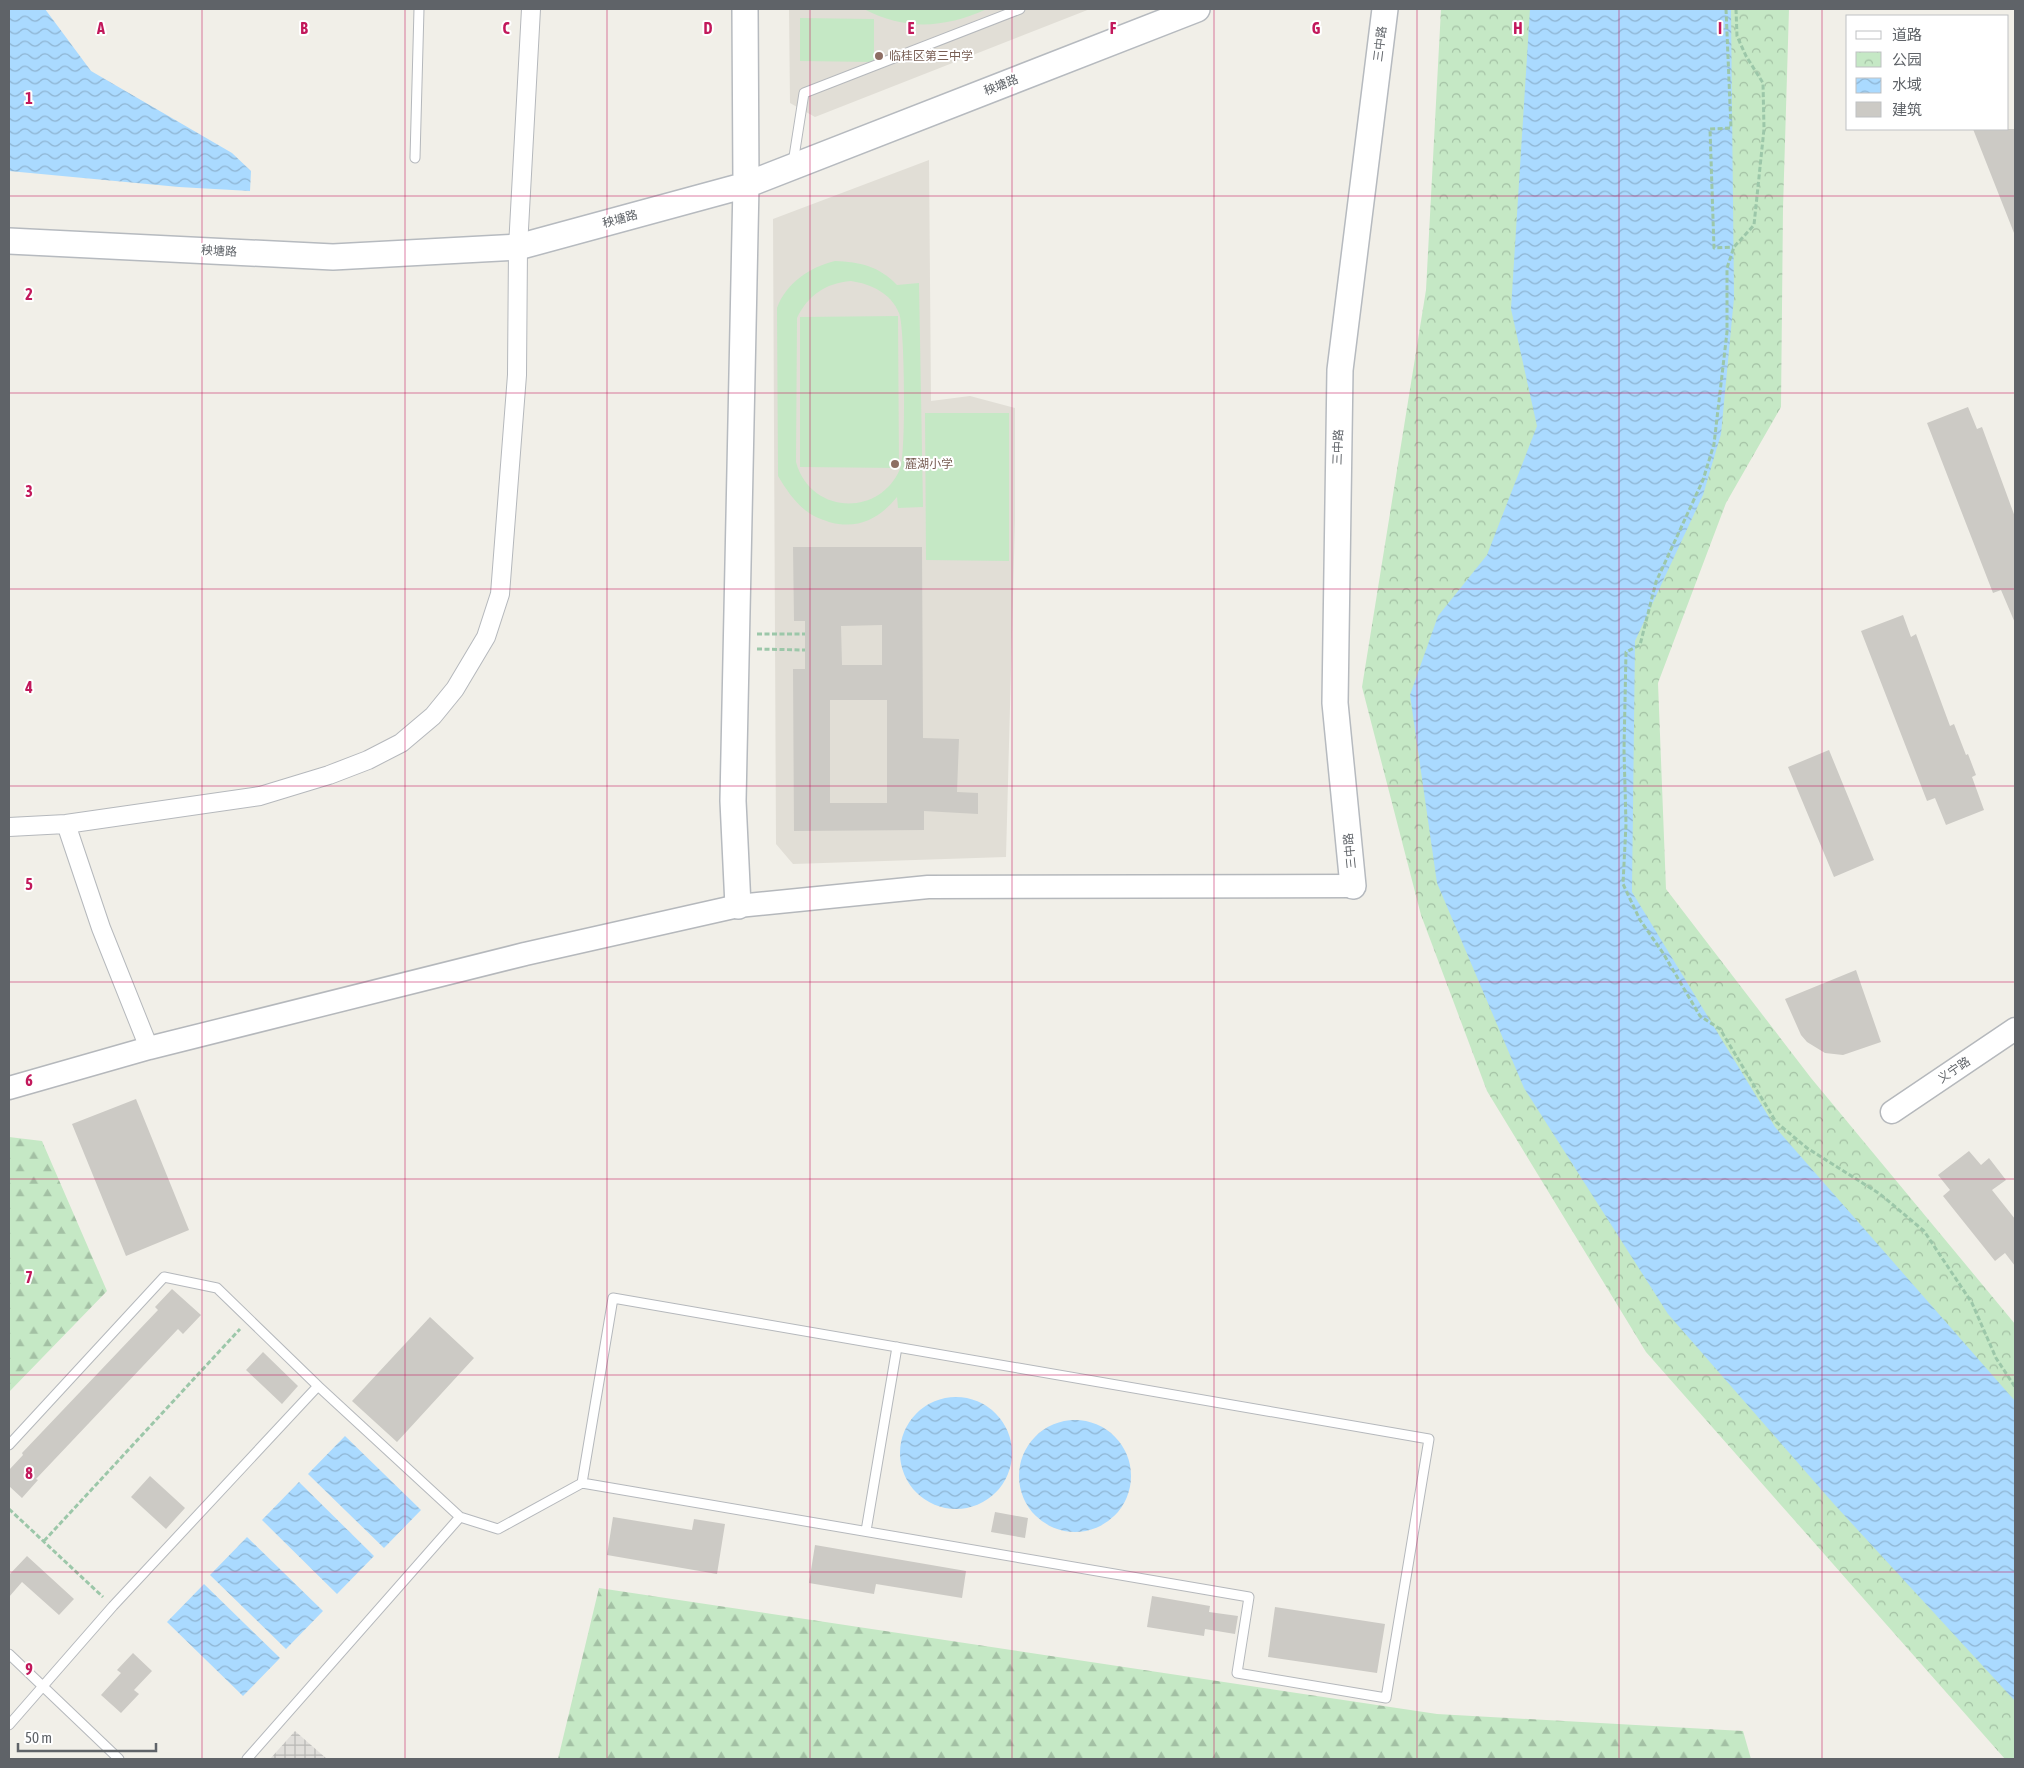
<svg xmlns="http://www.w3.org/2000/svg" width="2024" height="1768" font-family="'Asap Condensed','Noto Sans SC',sans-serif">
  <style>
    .industrial { fill: url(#industrial-grid) }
    .education { fill: #e1ded6 }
    .forest { fill: url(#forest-firs) }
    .park { fill: url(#park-crowns) }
    .pitch { fill: #c5e8c5; fill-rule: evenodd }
    .water { fill: url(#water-waves) }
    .building { fill: #cccac5; fill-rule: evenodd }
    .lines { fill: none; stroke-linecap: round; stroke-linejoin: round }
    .service-casing { stroke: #b5b8bc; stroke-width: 11 }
    .minor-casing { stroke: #b5b8bc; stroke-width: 20 }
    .tertiary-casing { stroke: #b5b8bc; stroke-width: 25 }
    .secondary-casing { stroke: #b6babf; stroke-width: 28 }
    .path { stroke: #9cc7a9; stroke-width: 3; stroke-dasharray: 5 2.5; stroke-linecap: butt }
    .service { stroke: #fff; stroke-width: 9 }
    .minor { stroke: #fff; stroke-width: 18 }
    .tertiary { stroke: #fff; stroke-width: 22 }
    .secondary { stroke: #fff; stroke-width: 25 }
    .grid { fill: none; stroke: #c2185b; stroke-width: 1; stroke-opacity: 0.55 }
    .education-dot { fill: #8d6e63; stroke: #fff; stroke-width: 2 }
    .labels { text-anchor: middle; stroke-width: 4; stroke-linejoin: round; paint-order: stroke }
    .street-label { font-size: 12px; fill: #5f6368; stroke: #fff }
    .education-label { font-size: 12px; fill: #785e54; stroke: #fff; text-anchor: start }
    .grid-label { font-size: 16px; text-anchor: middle; font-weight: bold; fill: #c2185b; stroke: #fff; stroke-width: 4; stroke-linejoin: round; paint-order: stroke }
  </style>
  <defs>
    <pattern id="industrial-grid" width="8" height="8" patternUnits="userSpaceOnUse" patternTransform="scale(1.25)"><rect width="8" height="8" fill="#e0deda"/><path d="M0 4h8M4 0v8" fill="none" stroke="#b9b8b5"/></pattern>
    <pattern id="forest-firs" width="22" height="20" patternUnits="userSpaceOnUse" patternTransform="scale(1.25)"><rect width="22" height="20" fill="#c5e8c5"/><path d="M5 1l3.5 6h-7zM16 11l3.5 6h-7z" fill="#a3c0a4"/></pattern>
    <pattern id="park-crowns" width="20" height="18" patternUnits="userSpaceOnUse" patternTransform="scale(1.25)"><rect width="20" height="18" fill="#c5e8c5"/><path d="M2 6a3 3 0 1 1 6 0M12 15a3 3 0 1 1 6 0" fill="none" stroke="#a3c0a4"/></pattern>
    <pattern id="water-waves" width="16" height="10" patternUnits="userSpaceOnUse" patternTransform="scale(1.25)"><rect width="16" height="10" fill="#aadaff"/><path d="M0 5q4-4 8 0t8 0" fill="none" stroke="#8eb4d2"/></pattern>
  </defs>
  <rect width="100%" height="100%" fill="#f1efe8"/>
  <path class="industrial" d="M295 1731 327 1759H270Z"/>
  <path class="education" d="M789 9H1090L815 117 790 103Z
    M929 160 931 401 970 396 1015 408V520L1006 857 793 864 776 844 773 219Z"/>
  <path class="forest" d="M9 1137 42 1141 107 1291 9 1392Z
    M599 1588 1437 1714 1743 1731 1751 1759H558Z"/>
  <path class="park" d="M1441 9H1789L1783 208 1781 407 1726 503 1658 683 1666 889 1811 1078 2015 1324V1759H2005L1646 1352 1487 1091 1421 915 1362 687 1426 290Z"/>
  <path class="pitch" d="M864 9H987C945 28 906 31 864 9Z
    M800 18 874 19V62L800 61Z
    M835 261C860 262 879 266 897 285L919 283 923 507 898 508 897 497C879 519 858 530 829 522 821 519 812 516 805 510 793 500 786 489 778 476L777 308C786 283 810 267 835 261ZM851 281C871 284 891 293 899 313 905 326 906 455 900 469 879 518 810 514 796 462L797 318C808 295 826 283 851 281Z
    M898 316 899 468 800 467V317Z
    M925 413H1009V561L926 560Z"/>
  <path class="water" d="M9 9H45L91 71 232 153 251 171 250 191 179 187 9 171Z
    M1530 9H1731L1734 298 1721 434 1703 495 1635 641 1632 892 1775 1127 2015 1401V1701L1833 1503 1668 1314 1524 1088 1437 883 1410 695 1438 616 1487 555 1537 426 1511 309Z
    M900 1453a56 56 0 1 1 112 0a56 56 0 1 1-112 0Z
    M1019 1476a56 56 0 1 1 112 0a56 56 0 1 1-112 0Z
    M345 1436 421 1510 384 1548 308 1474Z
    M299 1482 374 1556 337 1594 262 1520Z
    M247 1537 323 1611 286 1649 210 1575Z
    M204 1584 280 1658 243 1696 167 1622Z"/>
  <path class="building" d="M1973 129H2015V233H2014Z
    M1968 407 1977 429 1982 427 2015 517V623L2001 590 1993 593 1927 423Z
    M793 547H922L923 738 959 739 957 792 978 793V814L924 811V830L794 831 793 669H805V621H794ZM882 625V665H842L841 626ZM830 700H887V803H830Z
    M1903 615 1911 637 1916 634 1950 726 1954 724 1966 755 1968 754 1976 775 1972 777 1984 810 1946 825 1935 798 1927 801 1861 631Z
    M1829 750 1874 860 1834 877 1788 767Z
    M1856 970 1881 1042 1843 1055 1825 1053 1807 1042 1801 1035 1785 999Z
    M136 1099 189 1230 126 1256 72 1124Z
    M1969 1151 1981 1165 1989 1158 2006 1180 1992 1190 2015 1219V1266L2005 1253 1995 1261 1943 1196 1950 1190 1938 1175Z
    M172 1289 201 1315 183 1334 178 1329 36 1479 38 1480 22 1498 9 1486V1470L23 1455 22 1453 158 1310 155 1307Z
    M430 1317 474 1358 397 1442 352 1401Z
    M263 1352 298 1386 282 1404 246 1370Z
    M150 1476 185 1508 166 1529 131 1497Z
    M995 1512 1028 1518 1025 1538 991 1532Z
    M613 1517 692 1530 694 1519 725 1524 717 1574 607 1555Z
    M815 1545 966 1571 962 1598 876 1584 874 1594 809 1583Z
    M27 1556 74 1599 59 1615 22 1582 9 1597V1575Z
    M1152 1596 1210 1606 1209 1612 1238 1616 1235 1634 1205 1629 1204 1636 1147 1627Z
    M1275 1607 1385 1624 1377 1673 1268 1657Z
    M133 1653 152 1671 134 1690 139 1694 121 1713 101 1695 121 1673 117 1670Z"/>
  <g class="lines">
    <g class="service-casing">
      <path id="service" d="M415 158 419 9
        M793 163 804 93 1020 9
        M9 1445 164 1277 217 1288 318 1386 460 1517 247 1759
        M460 1517 498 1529 582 1483 1249 1597 1237 1673 1386 1698 1429 1439 613 1298 582 1483
        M866 1531 897 1347
        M9 1654 119 1759
        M9 1725 113 1606 318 1386"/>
    </g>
    <g class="minor-casing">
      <path id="minor" d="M66 824 101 928 149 1048
        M9 827 66 824 260 796 329 775 368 760 401 743 433 716 455 689 486 637 500 594 517 375 518 247 531 9"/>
    </g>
    <g class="tertiary-casing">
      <path id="tertiary" d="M9 1088 149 1048 525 954 738 906 928 887 1353 886
        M1892 1112 2015 1029"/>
    </g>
    <g class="secondary-casing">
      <path id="secondary" d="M9 241 333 257 518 247 746 185 1197 9
        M1353 886 1335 703 1340 370 1385 9
        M738 906 733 801 746 185 745 9"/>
    </g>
    <path class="path" d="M1726 9 1731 128 1710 129 1714 248 1733 247
      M1736 9 1737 36 1746 56 1763 83 1764 129 1754 225 1734 247 1727 268V332L1714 444 1703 480 1656 582 1640 645 1626 652 1624 750 1626 824 1623 884 1640 920 1663 953 1700 1016 1720 1029 1776 1122 1807 1148 1880 1194 1924 1231 1972 1303 1996 1358 2015 1387
      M757 634H805
      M757 649 805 650
      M9 1509 103 1597
      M44 1541 240 1329"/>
    <use href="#service" class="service"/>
    <use href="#minor" class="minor"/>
    <use href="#tertiary" class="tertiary"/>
    <use href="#secondary" class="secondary"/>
  </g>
  <path class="grid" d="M202 9V1759M405 9V1759M607 9V1759M810 9V1759M1012 9V1759M1214 9V1759M1417 9V1759M1619 9V1759M1822 9V1759M9 196H2015M9 393H2015M9 589H2015M9 786H2015M9 982H2015M9 1179H2015M9 1375H2015M9 1572H2015"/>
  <g class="education-dot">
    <circle cx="879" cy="56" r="5"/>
    <circle cx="895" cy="464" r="5"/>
  </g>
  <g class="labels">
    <g class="street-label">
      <text transform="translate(1380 44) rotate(-83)" y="4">三中路</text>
      <text transform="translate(1001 85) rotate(-21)" y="4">秧塘路</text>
      <text transform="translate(620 219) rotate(-15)" y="4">秧塘路</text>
      <text transform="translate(219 251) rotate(3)" y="4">秧塘路</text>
      <text transform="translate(1338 447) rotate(-88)" y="4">三中路</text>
      <text transform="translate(1350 851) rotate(-96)" y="4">三中路</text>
      <text transform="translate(1954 1070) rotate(-34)" y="4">义宁路</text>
    </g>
    <g class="education-label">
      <text x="889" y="60">临桂区第三中学</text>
      <text x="905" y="468">麓湖小学</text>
    </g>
  </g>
  <g class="grid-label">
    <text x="101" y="34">A</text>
    <text x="304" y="34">B</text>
    <text x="506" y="34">C</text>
    <text x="708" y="34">D</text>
    <text x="911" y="34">E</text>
    <text x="1113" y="34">F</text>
    <text x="1316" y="34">G</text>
    <text x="1518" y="34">H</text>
    <text x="1720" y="34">I</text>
    <text x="29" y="104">1</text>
    <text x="29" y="300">2</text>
    <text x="29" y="497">3</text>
    <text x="29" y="693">4</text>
    <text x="29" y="890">5</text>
    <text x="29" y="1086">6</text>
    <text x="29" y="1283">7</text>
    <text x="29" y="1479">8</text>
    <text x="29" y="1675">9</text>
  </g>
  <rect width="2024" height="1768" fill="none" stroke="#5f6368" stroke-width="20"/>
  <rect x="1846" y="15" width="162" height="115" fill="#ffffff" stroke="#bfc1c3"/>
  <rect x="1856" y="31" width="25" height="8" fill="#ffffff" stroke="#bfc1c3"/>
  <text x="1892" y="40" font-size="15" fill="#5f6368">道路</text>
  <rect x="1856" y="52" width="25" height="15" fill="url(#park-crowns)" stroke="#bfc1c3"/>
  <text x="1892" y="65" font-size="15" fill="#5f6368">公园</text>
  <rect x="1856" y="78" width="25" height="15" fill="url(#water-waves)" stroke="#bfc1c3"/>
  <text x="1892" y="90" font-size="15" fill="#5f6368">水域</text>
  <rect x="1856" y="102" width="25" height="15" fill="#cccac5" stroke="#bfc1c3"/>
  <text x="1892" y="115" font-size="15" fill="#5f6368">建筑</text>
  <path d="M18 1743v8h138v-8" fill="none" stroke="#5f6368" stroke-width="2.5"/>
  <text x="25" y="1743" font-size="15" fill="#5f6368" stroke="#ffffff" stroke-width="4" paint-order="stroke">50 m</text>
</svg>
